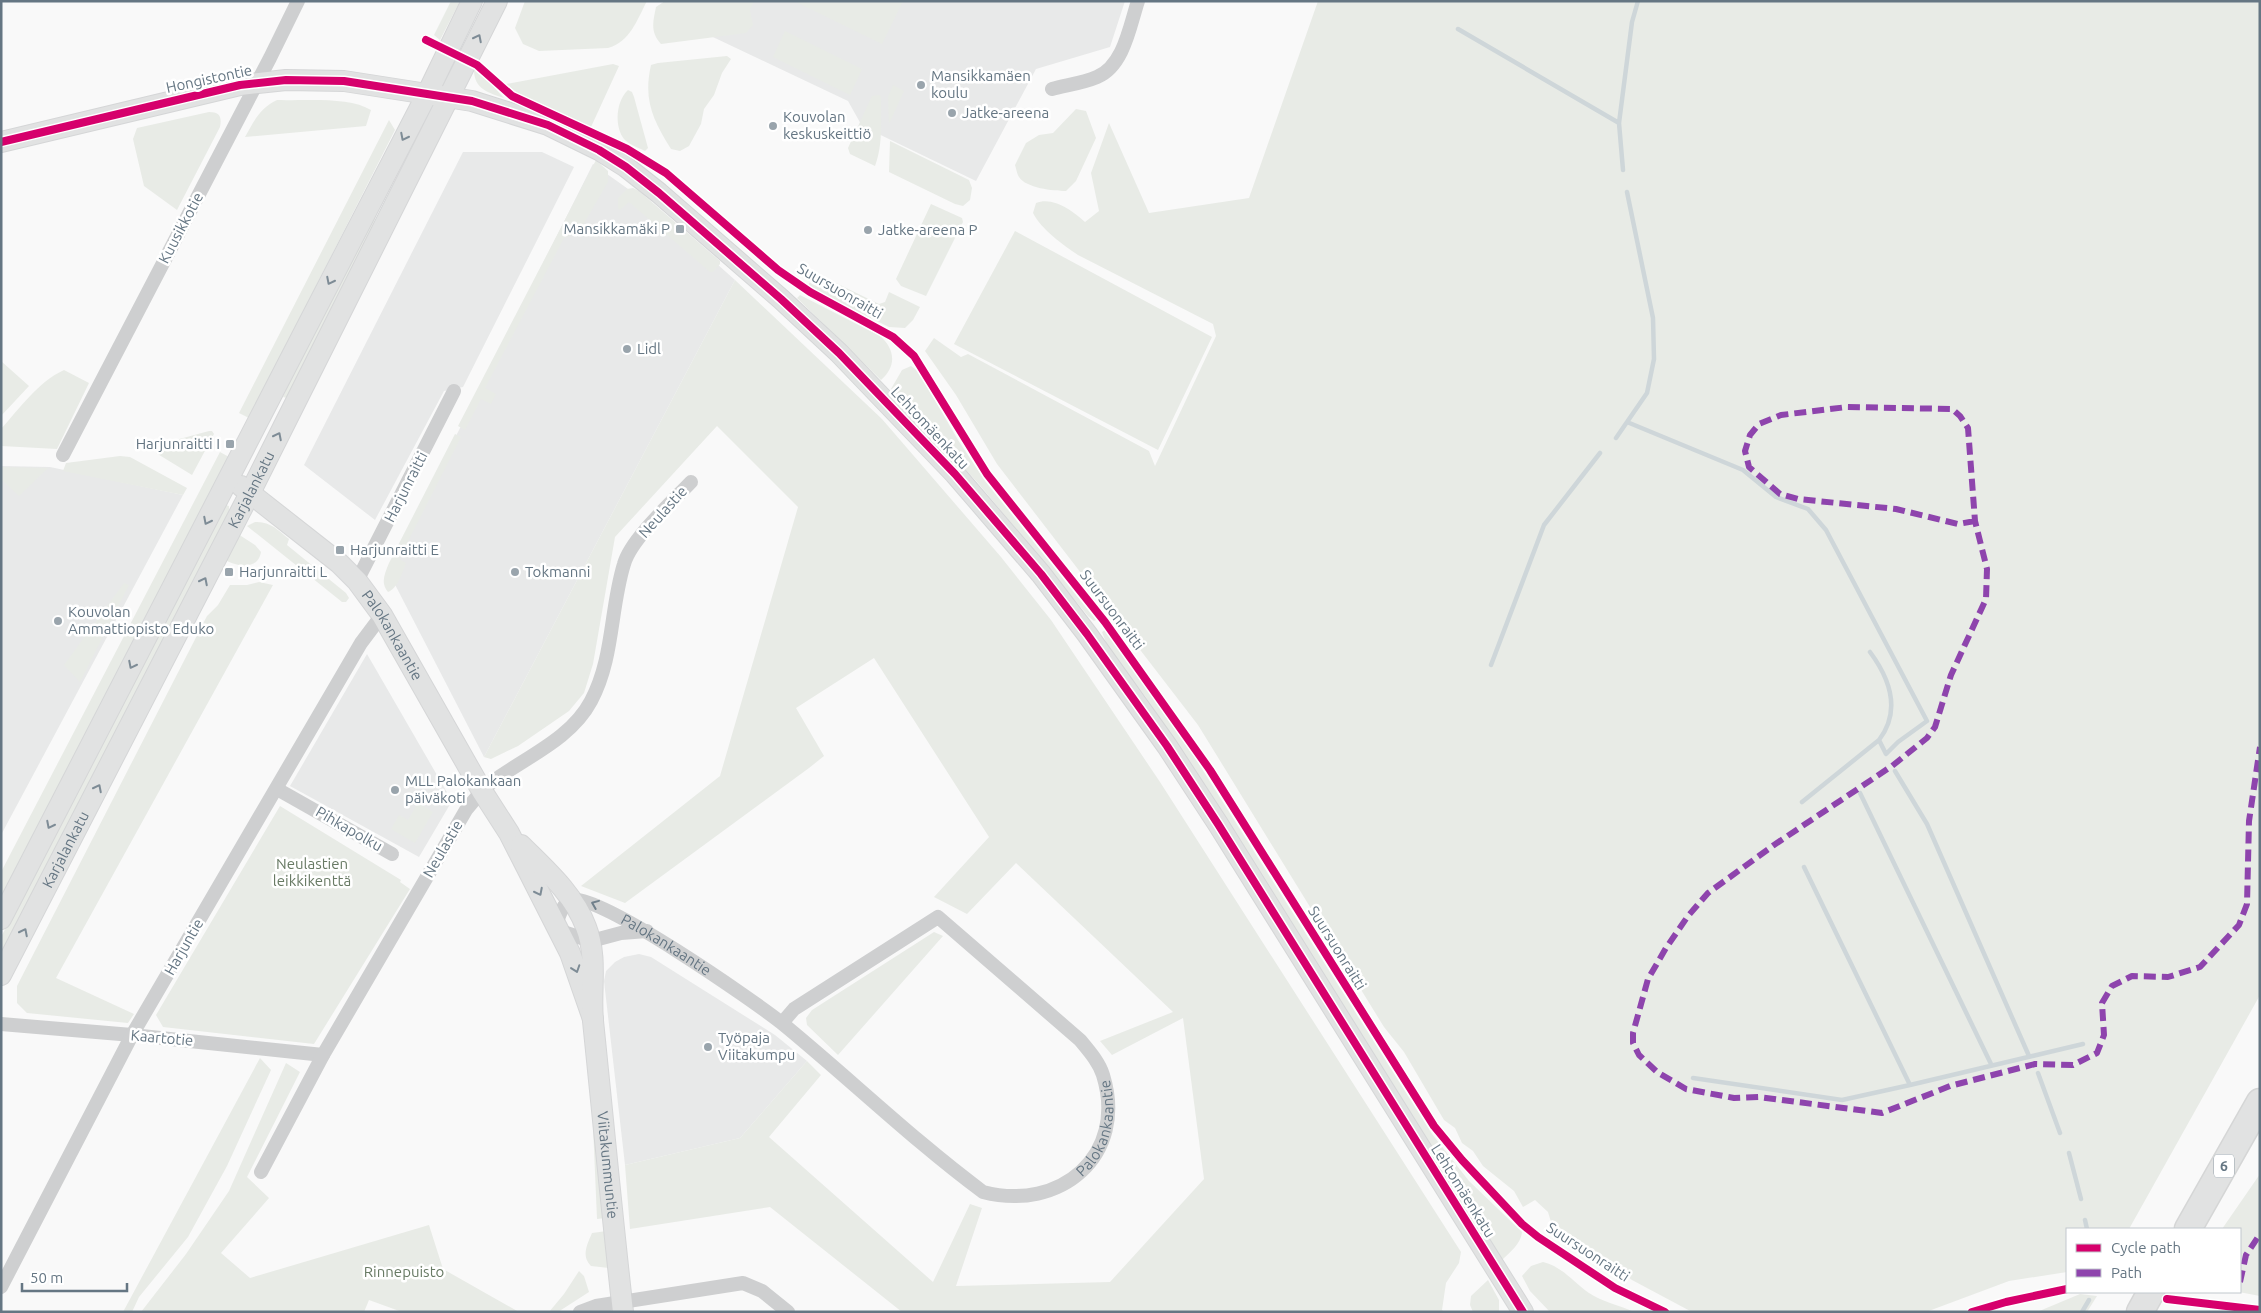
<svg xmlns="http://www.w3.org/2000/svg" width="2261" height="1313" font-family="Ubuntu,sans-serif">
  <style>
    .built { fill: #e8e9e9 }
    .green { fill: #e8ebe6 }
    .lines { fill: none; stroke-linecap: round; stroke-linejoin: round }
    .stream { stroke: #ced6d9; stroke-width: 4.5 }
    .secondary-casing { stroke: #d5d6d7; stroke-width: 22 }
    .highway-casing { stroke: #d5d6d6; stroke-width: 29 }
    .street { stroke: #cecfd0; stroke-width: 14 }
    .secondary { stroke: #e1e2e2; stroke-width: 20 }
    .highway { stroke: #e1e2e2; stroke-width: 26 }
    .quiet { stroke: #8e44ad; stroke-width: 6; stroke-dasharray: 12 6; stroke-linecap: butt }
    .cycleway-casing { stroke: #fff; stroke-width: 11 }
    .cycleway { stroke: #d6006c; stroke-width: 8 }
    .oneway { stroke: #7e8c96 }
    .oneway2 { stroke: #707f8b }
    .poi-dot { fill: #99a4ac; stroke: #fff; stroke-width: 2 }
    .labels { text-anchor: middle; stroke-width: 5; stroke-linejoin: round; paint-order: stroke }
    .shield { fill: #fff; stroke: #939fa8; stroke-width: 1 }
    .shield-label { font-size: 14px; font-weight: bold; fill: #657683 }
    .poi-label { font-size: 15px; fill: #657683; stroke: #fff; text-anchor: start }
    .street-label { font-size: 15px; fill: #657683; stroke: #fff }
    .park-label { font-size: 15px; fill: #687a64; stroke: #fff }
  </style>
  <rect width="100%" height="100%" fill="#f9f9f9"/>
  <path class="built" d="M664 1H1125L1110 47 1036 69 976 181 862 126 848 101 658 11Z
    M463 152H542L574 167 463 387 444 391 375 520 304 465Z
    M593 164 652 206 735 280 484 757 388 571Z
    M1 466 50 467 183 495 1 835Z
    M367 654 452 801 419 857 290 786Z
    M639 954 651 957 775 1035 807 1061 740 1138 625 1165 604 981 606 971 615 962 624 957Z"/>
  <path class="green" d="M451 1H460L440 40 434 35Z
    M525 1H647C637 20 630 42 608 48L539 51 523 44 515 28Z
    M665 1H754L750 10 753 25 746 33 661 44C650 32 653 22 656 7Z
    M794 1H903L882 44Z
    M1318 1H2260V995L2129 1229H2067V1272L2009 1281 1926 1312H1692L1632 1280 1584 1245 1568 1239 1551 1222 1548 1212 1535 1200 1523 1207 1514 1191 1483 1166 1473 1151 1462 1143 1455 1128 1444 1120 1404 1052 1384 1027 1198 725 997 464 956 395 925 351 934 338 961 357 968 354 1149 451 1155 466 1216 336 1213 324 1078 255C1063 245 1041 229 1033 213L1036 203C1053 196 1073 211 1085 222L1099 211 1091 173 1109 123 1149 213 1249 198Z
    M785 31 862 69 850 95 773 57Z
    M727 56 731 59 722 73 714 95 704 109 701 124 689 146 680 151 671 149C653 120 643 100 651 65L658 63Z
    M613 64 619 66 591 127 521 96 506 84Z
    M474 70 490 83 504 98C489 93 474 89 474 70Z
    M893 85 904 91 889 124 888 97Z
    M628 90 632 92 634 97 648 148 645 151C639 148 628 144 624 139 614 126 616 101 628 90Z
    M879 95 881 97C881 120 883 145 875 166L850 154 848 148 872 96Z
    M277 100C303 101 349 96 371 110L366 126 245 137C254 121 260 108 277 100Z
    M1076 109 1086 111 1096 138 1076 181 1066 191C1053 191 1026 188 1019 177 1017 174 1016 168 1015 165L1026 143 1039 135 1053 133Z
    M209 112C220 112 222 117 220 127L177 210 144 186 133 139 137 128Z
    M389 120 395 130 249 418 239 413Z
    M890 141 969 180 972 188 970 200 963 206 955 204 889 172Z
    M596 160 608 171V182L579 232 564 238 485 388 496 394 491 404 481 399 465 430 458 426Z
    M633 188 639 191 720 261V264L713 272H710L629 202 620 210 618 208V198L627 189Z
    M382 198 372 228 287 398 283 397 306 342Z
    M931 204 962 218 963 222 926 296 901 286 896 279Z
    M1015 231 1212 337 1158 450 954 344Z
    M735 280 882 419 1001 557 1051 620 1160 782 1461 1252 1459 1263 1446 1283 1442 1310 1444 1312H902L770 1207 630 1229 625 1165 740 1138 807 1061 821 1075 769 1137 933 1282 970 1204 982 1208 956 1286 1110 1282 1204 1179 1183 1018 1112 1055 1100 1041 1173 1012 1016 863 967 914 934 897 989 837 874 658 796 708 824 756 809 768 625 903 581 886 720 776 798 507 717 426 615 537 593 664 584 693 569 711 518 746 491 759 484 757Z
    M816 281 834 282 879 304 885 302 889 292 920 307 913 320 905 328 889 327 808 287 809 283Z
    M800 295 880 336C895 349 897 366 881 380L797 298Z
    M1 361 29 386 1 416Z
    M911 366 918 371 958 440 985 481 1096 620 1094 621 1088 616 978 483 891 389 902 370Z
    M64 370 89 383 57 449 1 446V429C20 408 38 382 64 370Z
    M209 431H212L214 434 192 475 156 453V447L161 444Z
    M455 434 461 437 399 559 406 563C402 573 398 588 388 592 380 583 385 573 389 563Z
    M220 452 229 457 1 898V872Z
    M120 456 130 457 187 488 183 495 63 471 66 463Z
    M1 467 48 468 19 496 1 479Z
    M226 505 229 506V511L1 957V937Z
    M255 522C270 521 278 530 289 539L287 545 346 593 349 598 346 602H342L247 526Z
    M238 534 255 545 261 552C258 571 236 566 225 560Z
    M259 582 273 585 56 978 134 1014 128 1023 27 1013 17 1003V986L207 616 218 605 230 585H247Z
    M124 583 129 585 80 682 64 665Z
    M1105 630 1197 761 1432 1134 1469 1181 1522 1232C1521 1244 1510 1252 1502 1260L1211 794 1145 696 1107 645 1102 632Z
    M418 803 433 812 415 843 391 829 399 815 408 820Z
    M280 806 401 880 400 882 410 889 314 1044 163 1027 156 1015Z
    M934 932 943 936 838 1055 807 1025 806 1018 812 1010Z
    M260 1058 271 1070 227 1166 188 1237 139 1297 132 1312H123Z
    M286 1063 300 1072 247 1177 269 1198 221 1253 250 1278 429 1225 443 1269 519 1312H402L369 1300 364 1312H141L186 1254 229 1191Z
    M593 1126H597L606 1218 597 1219Z
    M2260 1174V1296L2239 1292 2240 1229H2222Z
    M607 1231 609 1268 591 1266C581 1256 587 1245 592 1233Z
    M1543 1262C1563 1267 1573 1282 1589 1293 1602 1302 1619 1305 1634 1312H1550L1530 1291 1522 1276 1531 1266Z
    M579 1271 584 1276 589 1292 558 1312H549L564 1294Z
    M1488 1280 1499 1300V1312H1473L1470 1305 1471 1296Z
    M2080 1294 2097 1296 2087 1312H2037Z"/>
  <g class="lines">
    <path class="stream" d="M1458 29 1619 123
      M1623 170 1619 123 1632 22 1638 1
      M1627 422 1743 470 1776 497 1808 509 1826 530 1927 721 1898 742 1886 754 1879 740C1901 711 1890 679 1870 652
      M1616 438 1647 393 1654 359 1653 318 1627 192
      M1491 665 1544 525 1600 453
      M1895 771 1927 824 2029 1056
      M1860 793 1991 1064
      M1802 802 1879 740
      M1804 867 1910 1085 2083 1044
      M2038 1073 2060 1133
      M1693 1078 1842 1100 1910 1085
      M2069 1153 2081 1199
      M2085 1220 2087 1229
      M2082 1312 2089 1300"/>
    <g class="secondary-casing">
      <g id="secondary">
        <path d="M1 142 240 85 286 80 344 81 472 101 548 125 599 150 626 167 659 193 781 299 839 353 955 474 1041 574 1087 634 1167 746 1218 824 1523 1312"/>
        <path id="s2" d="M241 486 339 563 357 581 382 615 482 791 509 833 570 953 593 1019"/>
        <path id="s3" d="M521 845C545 869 574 894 586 927 598 958 590 990 593 1021 603 1118 612 1215 623 1312"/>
        <path d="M1 919 427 94 472 1"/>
        <path id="s4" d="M1 975 250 493 497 1"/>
      </g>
    </g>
    <g class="highway-casing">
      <path id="highway" d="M2188 1229 2260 1102
        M2140 1312 2151 1292"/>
    </g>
    <g class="street">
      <path d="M1052 89C1067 85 1083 83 1097 77 1124 66 1130 25 1138 1"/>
      <path d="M63 455 270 58 298 1"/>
      <path d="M357 581 454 391"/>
      <path d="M277 789 392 854"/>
      <path id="s1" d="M556 925C559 916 562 904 572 900 596 891 757 1003 783 1024 850 1079 913 1140 983 1192 1060 1212 1128 1156 1103 1075 1099 1062 1089 1051 1080 1040L938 917 794 1009 782 1023"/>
      <path d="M560 931 591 941 621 933 647 931"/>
      <path d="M1 1024 132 1035 323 1055"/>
      <path d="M261 1172 323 1055 466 810C474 800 482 790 492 782 526 757 571 739 591 701 614 658 610 609 624 564 631 539 672 502 691 482"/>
      <path d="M1 1287 132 1035 361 643 382 615"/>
      <path d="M580 1312 596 1306 743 1283 762 1291 788 1312"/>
    </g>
    <use href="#secondary" class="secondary"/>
    <use href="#highway" class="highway"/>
    <path class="quiet" d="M1975 521 1958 524 1896 509 1798 499 1780 494 1749 467 1745 451 1750 435 1759 424 1781 415 1847 407 1952 409 1960 416 1968 428 1975 521 1987 569 1986 599 1951 675 1935 727 1927 738 1892 766 1774 845 1708 893 1688 916 1666 948 1648 979 1633 1033V1043L1639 1055 1657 1072 1686 1089 1734 1098 1759 1097 1882 1113 1950 1086 2035 1064 2073 1065 2097 1053 2104 1035 2102 1003 2112 986 2132 976 2168 977 2200 967 2239 925 2247 904 2249 821 2260 747
      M2240 1282 2246 1255 2260 1234"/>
    <g class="cycleway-casing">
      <path id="cycleway" d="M426 40 477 65 512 96 627 149 666 173 778 270 810 292 893 337 914 356 987 474 1105 622 1210 770 1434 1126 1462 1160 1522 1224 1538 1237 1615 1288 1665 1312
        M1 142 240 85 286 80 344 81 472 101 548 125 599 150 626 167 659 193 781 299 839 353 955 474 1041 574 1087 634 1167 746 1218 824 1523 1312
        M2167 1299 2260 1310
        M1972 1312 2006 1302 2067 1289"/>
    </g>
    <use href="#cycleway" class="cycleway"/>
  </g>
  <defs><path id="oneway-chevron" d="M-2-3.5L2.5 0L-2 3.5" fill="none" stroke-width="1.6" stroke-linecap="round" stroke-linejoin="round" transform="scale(1.25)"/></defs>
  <g class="oneway">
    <use href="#oneway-chevron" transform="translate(478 38) rotate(-63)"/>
    <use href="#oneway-chevron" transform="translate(404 137) rotate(117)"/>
    <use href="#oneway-chevron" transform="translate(330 281) rotate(117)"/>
    <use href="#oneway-chevron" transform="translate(278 436) rotate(-63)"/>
    <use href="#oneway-chevron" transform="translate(207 521) rotate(117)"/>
    <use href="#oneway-chevron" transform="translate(204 581) rotate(-63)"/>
    <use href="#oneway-chevron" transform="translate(132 665) rotate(117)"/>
    <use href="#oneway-chevron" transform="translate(98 788) rotate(-63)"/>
    <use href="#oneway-chevron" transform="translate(50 825) rotate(117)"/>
    <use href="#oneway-chevron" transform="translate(539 892) rotate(63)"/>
    <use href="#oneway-chevron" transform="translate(24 932) rotate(-63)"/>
    <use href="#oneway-chevron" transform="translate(576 969) rotate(71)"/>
  </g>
  <use class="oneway2" href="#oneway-chevron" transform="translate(595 904) rotate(-158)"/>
  <g class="poi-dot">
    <circle cx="921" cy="85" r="5"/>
    <circle cx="952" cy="113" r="5"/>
    <circle cx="773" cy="126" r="5"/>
    <rect x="675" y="224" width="10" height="10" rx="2.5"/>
    <circle cx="868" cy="230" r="5"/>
    <circle cx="627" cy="349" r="5"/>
    <rect x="225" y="439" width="10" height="10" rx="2.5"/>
    <rect x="335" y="545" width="10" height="10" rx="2.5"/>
    <rect x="224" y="567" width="10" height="10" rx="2.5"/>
    <circle cx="515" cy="572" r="5"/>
    <circle cx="58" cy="621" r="5"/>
    <circle cx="395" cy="790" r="5"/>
    <circle cx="708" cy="1047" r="5"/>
  </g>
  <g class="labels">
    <rect class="shield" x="2214" y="1154.5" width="20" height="23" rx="4"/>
    <g class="shield-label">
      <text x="2224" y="1171">6</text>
    </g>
    <g class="poi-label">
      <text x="931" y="81">Mansikkamäen<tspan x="931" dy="17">koulu</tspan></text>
      <text x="962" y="118">Jatke-areena</text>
      <text x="783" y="122">Kouvolan<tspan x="783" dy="17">keskuskeittiö</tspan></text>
      <text x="670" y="234" text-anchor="end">Mansikkamäki P</text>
      <text x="878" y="235">Jatke-areena P</text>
      <text x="637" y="354">Lidl</text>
      <text x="220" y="449" text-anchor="end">Harjunraitti I</text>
      <text x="350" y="555">Harjunraitti E</text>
      <text x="239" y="577">Harjunraitti L</text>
      <text x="525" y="577">Tokmanni</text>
      <text x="68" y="617">Kouvolan<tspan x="68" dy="17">Ammattiopisto Eduko</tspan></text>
      <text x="405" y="786">MLL Palokankaan<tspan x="405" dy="17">päiväkoti</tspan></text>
      <text x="718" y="1043">Työpaja<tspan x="718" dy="17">Viitakumpu</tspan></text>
    </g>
    <g class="street-label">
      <text transform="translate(209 79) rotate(-12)" y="5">Hongistontie</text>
      <text transform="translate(181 228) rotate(-62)" y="5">Kuusikkotie</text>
      <text transform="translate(840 291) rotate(30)" y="5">Suursuonraitti</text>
      <text transform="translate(930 428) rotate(47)" y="5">Lehtomäenkatu</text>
      <text transform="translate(406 487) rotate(-63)" y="5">Harjunraitti</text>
      <text dy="5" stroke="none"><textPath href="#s4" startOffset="546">Karjalankatu</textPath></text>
      <text transform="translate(663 512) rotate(-48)" y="5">Neulastie</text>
      <text transform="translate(1112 610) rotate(53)" y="5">Suursuonraitti</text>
      <text dy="5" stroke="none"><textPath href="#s2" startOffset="215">Palokankaantie</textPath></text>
      <text transform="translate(349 829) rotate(30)" y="5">Pihkapolku</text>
      <text dy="5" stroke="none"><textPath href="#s4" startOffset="141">Karjalankatu</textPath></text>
      <text transform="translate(443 849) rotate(-60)" y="5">Neulastie</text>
      <text dy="5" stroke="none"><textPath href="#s1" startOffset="136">Palokankaantie</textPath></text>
      <text transform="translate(184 947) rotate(-60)" y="5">Harjuntie</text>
      <text transform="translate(1337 948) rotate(58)" y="5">Suursuonraitti</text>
      <text transform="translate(162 1038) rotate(5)" y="5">Kaartotie</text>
      <text dy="5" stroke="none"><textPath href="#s1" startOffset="691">Palokankaantie</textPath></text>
      <text dy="5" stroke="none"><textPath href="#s3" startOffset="345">Viitakummuntie</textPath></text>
      <text transform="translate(1463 1191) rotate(58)" y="5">Lehtomäenkatu</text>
      <text transform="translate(1588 1252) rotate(33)" y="5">Suursuonraitti</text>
    </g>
    <g class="park-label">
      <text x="312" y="869">Neulastien<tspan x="312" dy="17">leikkikenttä</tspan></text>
      <text x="404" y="1277">Rinnepuisto</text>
    </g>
  </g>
  <rect width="2261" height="1313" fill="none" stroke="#657683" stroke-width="5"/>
  <rect x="2066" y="1228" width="175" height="65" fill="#ffffff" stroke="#c1c8cd"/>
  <rect x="2076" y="1244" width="25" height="8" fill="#d6006c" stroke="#c1c8cd"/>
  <text x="2111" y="1253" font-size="15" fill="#657683">Cycle path</text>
  <rect x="2076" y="1269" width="25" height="8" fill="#8e44ad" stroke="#c1c8cd"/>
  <text x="2111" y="1278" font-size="15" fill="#657683">Path</text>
  <path d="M22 1283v8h105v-8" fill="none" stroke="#657683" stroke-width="2.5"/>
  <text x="30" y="1283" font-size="15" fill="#657683" stroke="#ffffff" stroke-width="4" paint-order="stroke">50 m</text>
</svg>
